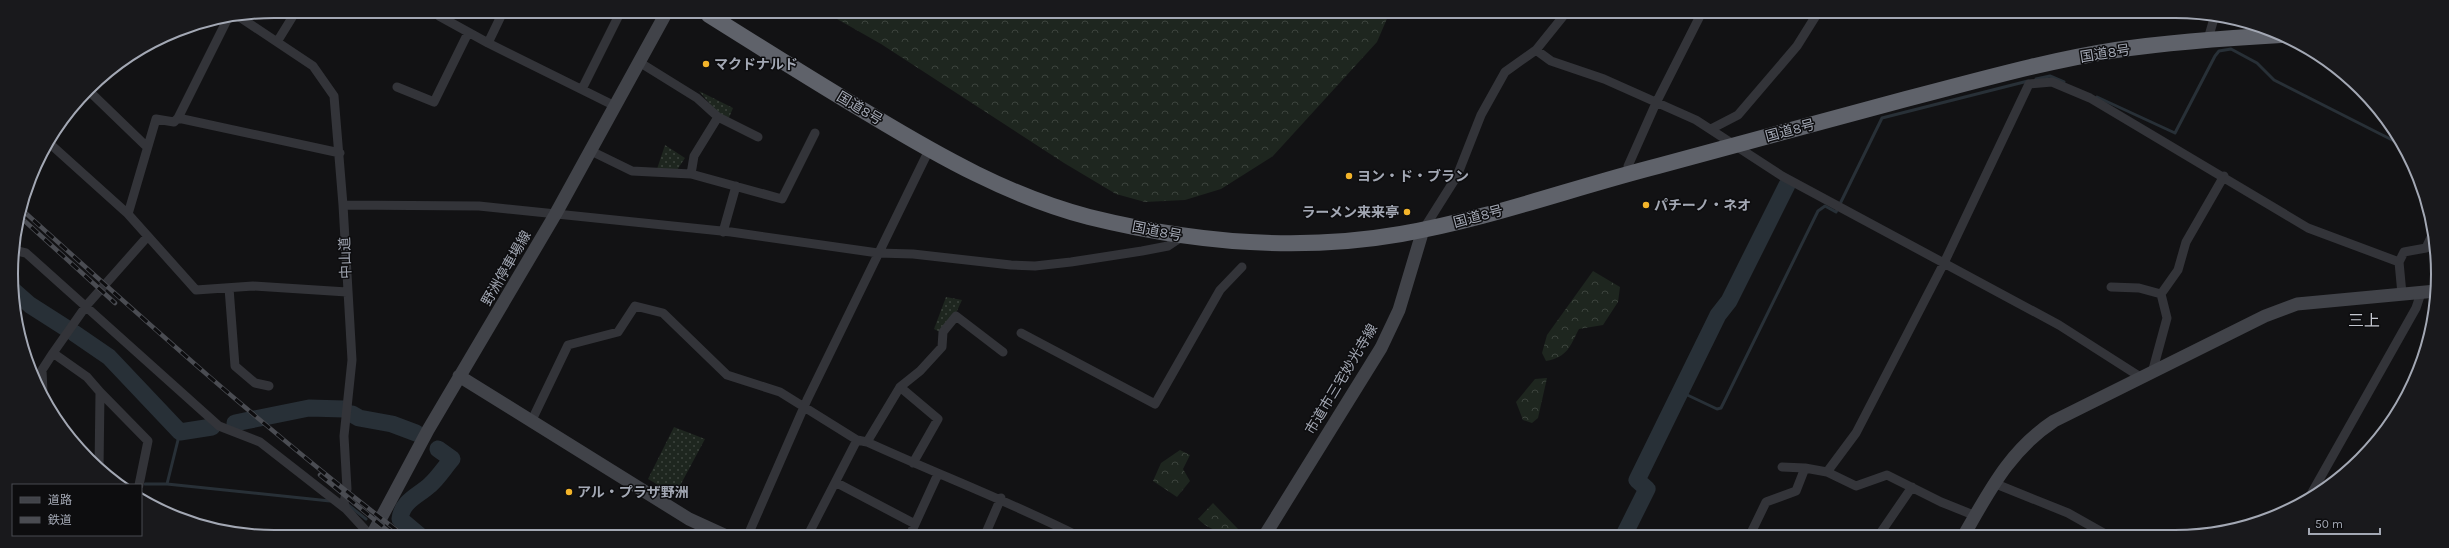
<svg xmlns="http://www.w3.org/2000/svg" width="2449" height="548" font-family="Karla,'Noto Sans JP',sans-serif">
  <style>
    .grass { fill: url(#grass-dots) }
    .forest { fill: url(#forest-crowns) }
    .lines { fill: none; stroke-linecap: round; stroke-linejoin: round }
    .stream { stroke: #283037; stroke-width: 3 }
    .river { stroke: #283037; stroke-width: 17 }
    .street { stroke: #333439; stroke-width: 9 }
    .secondary { stroke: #414349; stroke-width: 13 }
    .highway { stroke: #5f626a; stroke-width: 16 }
    .rail-casing { stroke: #4a4c52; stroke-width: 4.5 }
    .rail { stroke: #0d0d0f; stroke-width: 3; stroke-dasharray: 9; stroke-linecap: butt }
    .poi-dot { fill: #f3b42a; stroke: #0d0d0f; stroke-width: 1.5 }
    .labels { text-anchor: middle; stroke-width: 3; stroke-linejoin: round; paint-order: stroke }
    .street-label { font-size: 14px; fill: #a3a8b4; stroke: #0d0d0f }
    .poi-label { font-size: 14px; font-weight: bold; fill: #a3a8b4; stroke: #0d0d0f; text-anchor: start }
    .quarter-label { font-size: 16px; fill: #c4c7d0; stroke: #0d0d0f }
    .rim { fill: none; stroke: #a3a8b4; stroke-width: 2 }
  </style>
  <defs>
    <pattern id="grass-dots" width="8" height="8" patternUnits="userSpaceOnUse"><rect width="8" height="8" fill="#1e261f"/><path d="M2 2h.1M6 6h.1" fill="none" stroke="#3c433d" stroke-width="1.8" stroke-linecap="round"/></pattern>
    <pattern id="forest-crowns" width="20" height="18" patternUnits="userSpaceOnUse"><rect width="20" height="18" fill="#1e261f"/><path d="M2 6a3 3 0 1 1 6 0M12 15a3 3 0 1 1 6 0" fill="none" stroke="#3c433d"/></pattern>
  </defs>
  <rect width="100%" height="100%" fill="#121214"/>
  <path class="grass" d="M699 91 733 108 728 120 721 117Z
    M665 145 685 158 677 170 657 169Z
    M946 297 962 300 956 313 940 332 934 329Z
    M674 427 705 439 675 495 648 479Z"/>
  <path class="forest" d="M1389 14 1377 42 1273 156 1221 189 1185 200 1145 202 1116 194 1064 163 881 44 830 15Z
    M1593 271 1620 287 1618 302 1603 325 1579 329C1570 346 1568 357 1546 361L1542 353 1547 335Z
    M1547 378 1538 418 1532 423 1523 420 1516 402 1535 379Z
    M1180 450 1190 455 1183 469 1190 481 1177 497 1153 481 1161 463Z
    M1213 503 1239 530C1223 534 1210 531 1198 519Z"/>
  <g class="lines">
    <path class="stream" d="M2036 79 2050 76 2064 82
      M2097 97 2175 133 2215 56 2219 51 2231 49 2257 63 2274 80 2404 146
      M1681 392 1717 409 1721 408 1818 211 1825 206 1836 212 1882 118 2028 81
      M145 484H167L330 501
      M167 484 180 432
      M347 504 366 519
      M396 520 400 519"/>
    <path class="river" d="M13 290 30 305 66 328
      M74 333 109 357 180 432 212 427
      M352 414 359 418 392 424 416 433
      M235 423 309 408 344 409
      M419 535 400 519C402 501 418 496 430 485 438 478 445 467 452 459L438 449
      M1624 535 1647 489 1637 480 1718 315 1729 301 1787 185"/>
    <path class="street" d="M238 16 313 66 334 96 343 205 352 360 344 436 347 489 344 502 346 509 370 535
      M439 16 488 43 615 106
      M2208 39 2215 15
      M277 42 293 16
      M488 43 501 16
      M1536 50 1551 61 1604 79 1696 120 1782 176 2059 325 2142 378
      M639 62 697 98 718 117 758 137
      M397 87 434 102 468 33
      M582 89 619 15
      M88 90 147 147
      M178 118 340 153
      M1711 129 1738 115 1797 46 1817 14
      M48 142 128 214 196 290 253 286 347 292
      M591 151 632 171 691 174 782 199 815 133
      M1629 173 1628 166 1656 103 1701 14
      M691 174 694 156 718 117
      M343 205 479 206 731 232 878 253 913 254 1011 265 1035 266 1071 262 1142 251 1168 246 1183 236
      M128 214 156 119 174 122 178 118 229 16
      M1423 230 1457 176 1481 115 1505 72 1536 50 1565 14
      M723 232 736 186
      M13 250 26 253 219 426 260 442 346 509
      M2399 262 2404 252 2426 248 2433 233
      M2111 287 2139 288 2161 294 2167 318 2152 373
      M229 288 235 366 255 383 269 386
      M2161 294 2178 270 2186 242 2224 176
      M1021 333 1155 404 1220 290 1242 267
      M53 353 87 377 100 392 99 470
      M900 387 938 419 913 463
      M43 392 42 370 53 353 86 306 148 236
      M100 392 148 441 139 485
      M531 422 568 345 618 332 635 306 663 313 727 375 780 392 857 440 867 442C937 474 1008 501 1076 535
      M867 442 900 387 920 371 942 347 943 332 956 316 1003 352
      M1782 467 1805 468
      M1827 472 1856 486 1887 475 1941 502 1976 516
      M837 483 915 524
      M1996 484 2068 513 2107 535
      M2310 496 2416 308 2421 293
      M748 535 807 400 929 150
      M808 535 857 440
      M910 535 938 474
      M985 535 1001 498
      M1750 535 1766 502 1796 491 1805 468 1827 472 1856 433 1944 263 2029 84 2052 82 2090 98 2308 228 2399 262 2402 294
      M1879 535 1912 487"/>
    <path class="secondary" d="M459 376 689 519 724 535
      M372 535 428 430 555 215 665 15
      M1265 535 1381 348 1399 310 1423 230
      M1964 535C1990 490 2010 450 2054 421L2265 316 2297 304 2436 291"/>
    <path class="highway" d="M709 15C763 49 817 83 871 115 939 156 1011 197 1089 217 1190 242 1298 252 1401 234 1488 219 1572 188 1658 166 1740 144 1823 122 1906 99 1976 81 2045 61 2116 50 2171 42 2226 38 2281 35"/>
    <g class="rail-casing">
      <path id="rail" d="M20 208C144 320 269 433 403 535
        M18 215 115 303
        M320 475 393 535"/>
    </g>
    <use href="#rail" class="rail"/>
  </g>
  <g class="poi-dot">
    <circle cx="706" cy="64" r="4"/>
    <circle cx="1349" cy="176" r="4"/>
    <circle cx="1646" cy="205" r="4"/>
    <circle cx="1407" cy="212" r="4"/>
    <circle cx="569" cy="492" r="4"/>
  </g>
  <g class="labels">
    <g class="street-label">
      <text transform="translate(2105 53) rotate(-9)" y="5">国道8号</text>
      <text transform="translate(860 108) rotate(31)" y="5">国道8号</text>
      <text transform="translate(1790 130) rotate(-15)" y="5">国道8号</text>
      <text transform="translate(1478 216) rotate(-15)" y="5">国道8号</text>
      <text transform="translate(1157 231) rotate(11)" y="5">国道8号</text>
      <text transform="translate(345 258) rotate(-92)" y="5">中山道</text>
      <text transform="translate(506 268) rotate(-60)" y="5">野洲停車場線</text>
      <text transform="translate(1341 379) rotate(-59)" y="5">市道市三宅妙光寺線</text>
    </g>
    <g class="poi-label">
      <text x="714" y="69">マクドナルド</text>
      <text x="1357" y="181">ヨン・ド・ブラン</text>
      <text x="1654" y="210">パチーノ・ネオ</text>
      <text x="1399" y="217" text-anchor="end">ラーメン来来亭</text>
      <text x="577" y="497">アル・プラザ野洲</text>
    </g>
    <g class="quarter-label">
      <text x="2364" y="326">三上</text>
    </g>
  </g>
  <path d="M0 0H2449V548H0ZM274 18H2175A256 256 0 0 1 2431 274V274A256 256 0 0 1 2175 530H274A256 256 0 0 1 18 274V274A256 256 0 0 1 274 18Z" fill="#19191c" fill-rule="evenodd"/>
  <path class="rim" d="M274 18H2175A256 256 0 0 1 2431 274V274A256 256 0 0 1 2175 530H274A256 256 0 0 1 18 274V274A256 256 0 0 1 274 18Z"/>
  <rect x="12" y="484" width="130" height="52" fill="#0d0d0f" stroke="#494b51"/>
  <rect x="20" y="497" width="20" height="6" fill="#414349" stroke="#494b51"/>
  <text x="48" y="504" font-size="12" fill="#a3a8b4">道路</text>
  <rect x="20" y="517" width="20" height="6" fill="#4a4c52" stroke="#494b51"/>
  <text x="48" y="524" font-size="12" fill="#a3a8b4">鉄道</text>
  <path d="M2309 528v6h71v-6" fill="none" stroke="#a3a8b4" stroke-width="2"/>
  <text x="2315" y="528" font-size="12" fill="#a3a8b4" stroke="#0d0d0f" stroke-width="3" paint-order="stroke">50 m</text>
</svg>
